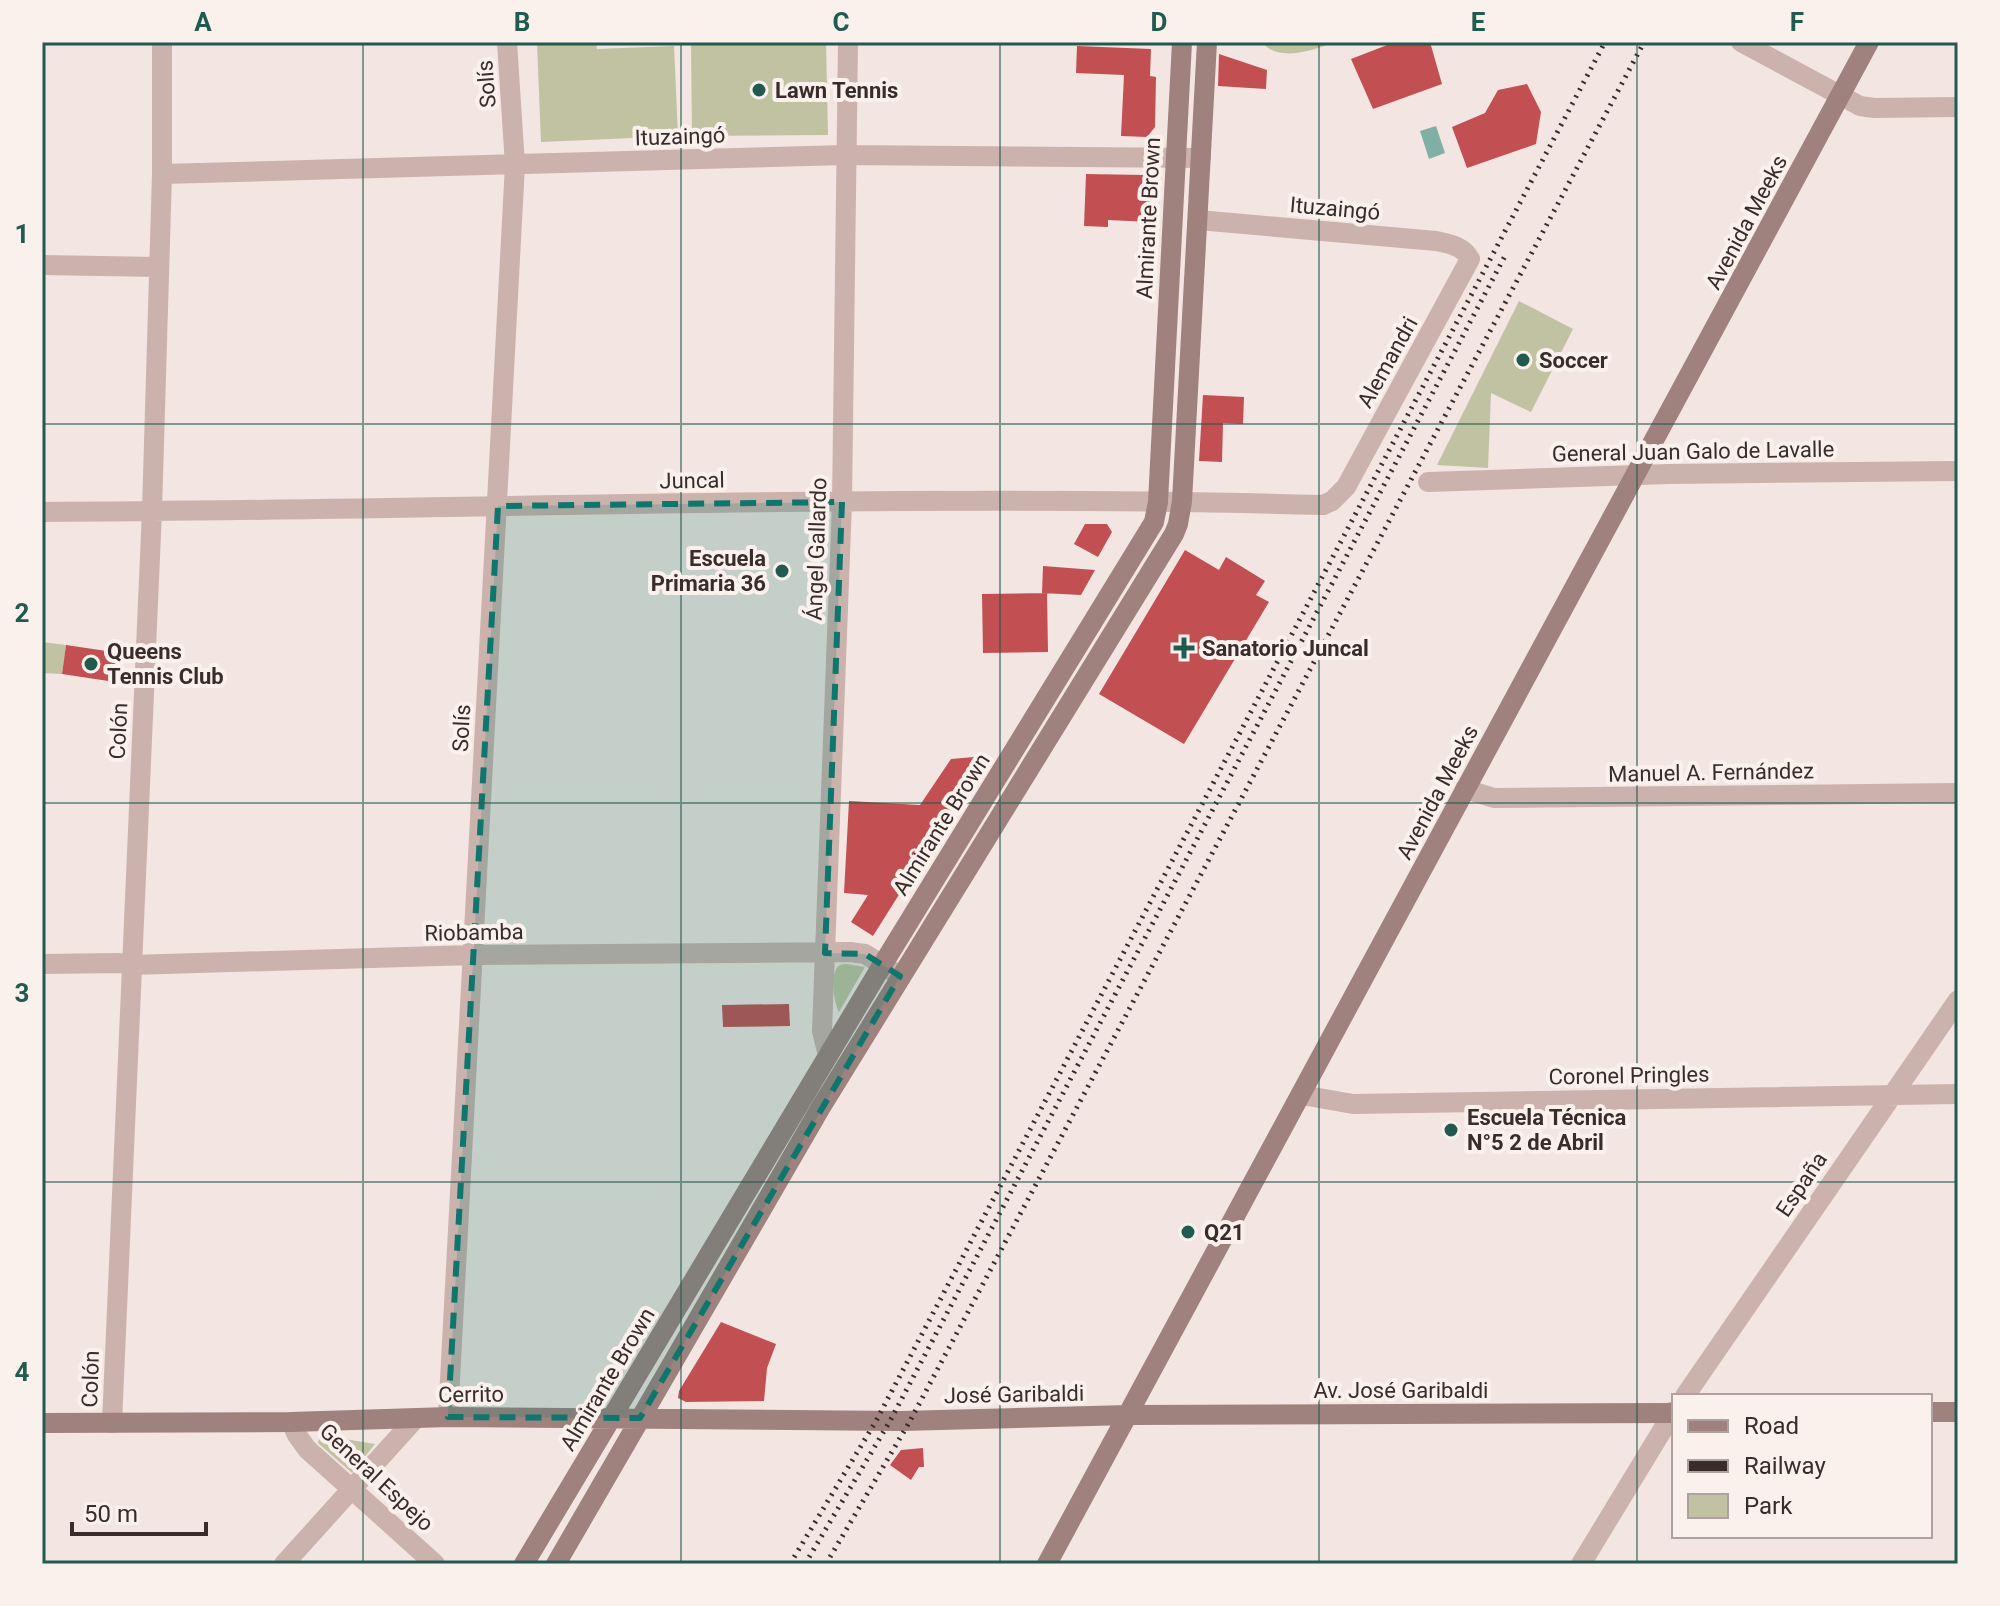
<svg xmlns="http://www.w3.org/2000/svg" width="2000" height="1606" font-family="Roboto,sans-serif">
  <style>
    .green { fill: #c0c2a1 }
    .water { fill: #80afa5 }
    .building { fill: #c24f52 }
    .lines { fill: none; stroke-linecap: round; stroke-linejoin: round }
    .street { stroke: #cbb2ac; stroke-width: 20 }
    .secondary { stroke: #9f817e; stroke-width: 20 }
    .rail { stroke: #392c2b; stroke-width: 5; stroke-dasharray: 2 6; stroke-linecap: butt }
    .marked { fill: #0f766e; fill-opacity: 0.2; stroke: #0f766e; stroke-width: 6; stroke-dasharray: 16 10; stroke-linejoin: round }
    .grid { fill: none; stroke: #215a4f; stroke-width: 2; stroke-opacity: 0.55 }
    .poi-dot { fill: #215a4f; stroke: #faf1ed; stroke-width: 3 }
    .labels { text-anchor: middle; stroke-width: 8; stroke-linejoin: round; paint-order: stroke }
    .street-label { font-size: 22px; fill: #392c2b; stroke: #faf1ed }
    .poi-label { font-size: 22px; font-weight: bold; fill: #392c2b; stroke: #faf1ed; text-anchor: start }
    .neatline { fill: none; stroke: #215a4f; stroke-width: 3 }
    .grid-label { font-size: 26px; text-anchor: middle; font-weight: bold; fill: #215a4f }
  </style>
  <rect width="100%" height="100%" fill="#f3e5e1"/>
  <path class="green" d="M537 42H596L597 49 674 46 678 136 541 142Z
    M1262 42H1331L1330 44C1310 51 1277 62 1262 42Z
    M826 43 828 135 692 136 691 45Z
    M1519 301 1573 329 1531 412 1491 393 1488 468 1437 465Z
    M42 642 66 645 62 674 42 673Z
    M847 964 865 967 839 1012C834 1003 829 971 840 965 842 964 845 964 847 964Z
    M320 1435 375 1444 352 1473 318 1443Z"/>
  <path class="water" d="M1436 126 1445 153 1429 159 1420 131Z"/>
  <path class="building" d="M1395 42H1430L1442 84 1373 109 1351 59Z
    M1077 46 1151 49 1150 76 1156 77 1155 127 1147 137 1121 136 1124 75 1076 73Z
    M1219 54 1267 70 1266 89 1218 86Z
    M1527 84 1541 112 1536 144 1467 168 1452 127 1485 113 1498 90Z
    M1086 174 1144 175 1151 184 1150 222 1108 220V227L1084 226Z
    M1203 395 1244 397 1243 424 1223 423 1222 462 1199 461Z
    M1085 524H1107L1112 532 1098 557 1074 544Z
    M1185 550 1219 570 1226 557 1265 581 1256 595 1269 602 1184 744 1099 694Z
    M1043 566 1095 570 1081 595 1042 593Z
    M1047 593 1048 652 983 653 982 594Z
    M66 645 120 653 115 682 62 674Z
    M986 756 873 936 851 922 868 895 844 893 849 801 920 805 951 759Z
    M789 1004 790 1026 723 1027 722 1005Z
    M721 1322 776 1344 767 1368 764 1401 686 1402 678 1398 679 1391Z
    M923 1448 924 1467H919L911 1480 890 1465 901 1450Z"/>
  <g class="lines">
    <path class="street" d="M1741 42 1860 106 1874 108 1958 107
      M162 174 845 155 1201 158
      M42 265 159 267
      M1428 482 1669 474 1958 471
      M42 512C469 510 896 493 1323 505L1332 501 1346 487 1470 259C1463 246 1450 244 1436 241L1198 220
      M1465 789 1494 798 1958 793
      M42 964 119 963 131 965 472 955 850 952 865 954 900 976
      M828 1056 822 1031 842 502 848 42
      M1302 1095 1353 1104 1958 1094
      M1685 1396 1958 1000
      M448 1417 515 165 507 42
      M291 1422 297 1435 307 1449 435 1564
      M112 1423 152 511 162 174V42
      M284 1564 415 1419
      M1581 1564 1674 1411"/>
    <path class="secondary" d="M1930 1412H1958
      M42 1423 291 1422 448 1417 901 1421 1128 1415 1674 1413
      M524 1564 883 964 1154 522 1158 502 1182 42
      M556 1564 821 1107 1174 534 1178 524 1182 501 1207 42
      M1047 1564 1869 42"/>
    <path class="rail" d="M790 1564 876 1421 1605 42
      M805 1564 890 1421 1506 254
      M826 1564 910 1421 1644 42"/>
  </g>
  <path class="marked" d="M842 502 825 953 865 954 900 976 640 1418 448 1417 498 506Z"/>
  <path class="grid" d="M363 42V1564M681 42V1564M1000 42V1564M1319 42V1564M1637 42V1564M42 424H1958M42 803H1958M42 1182H1958"/>
  <g class="poi-dot">
    <circle cx="759" cy="90" r="8"/>
    <circle cx="1523" cy="360" r="8"/>
    <circle cx="782" cy="571" r="8"/>
    <path d="M1180 636h8v8h8v8h-8v8h-8v-8h-8v-8h8z"/>
    <circle cx="91" cy="664" r="8"/>
    <circle cx="1451" cy="1130" r="8"/>
    <circle cx="1188" cy="1232" r="8"/>
  </g>
  <g class="labels">
    <g class="street-label">
      <text transform="translate(486 84) rotate(-94)" y="8">Solís</text>
      <text transform="translate(680 136) rotate(-2)" y="8">Ituzaingó</text>
      <text transform="translate(1335 208) rotate(5)" y="8">Ituzaingó</text>
      <text transform="translate(1148 218) rotate(-87)" y="8">Almirante Brown</text>
      <text transform="translate(1746 222) rotate(-62)" y="8">Avenida Meeks</text>
      <text transform="translate(1387 362) rotate(-61)" y="8">Alemandri</text>
      <text transform="translate(1693 451) rotate(-1)" y="8">General Juan Galo de Lavalle</text>
      <text transform="translate(692 480) rotate(-1)" y="8">Juncal</text>
      <text transform="translate(816 549) rotate(-88)" y="8">Ángel Gallardo</text>
      <text transform="translate(461 728) rotate(-87)" y="8">Solís</text>
      <text transform="translate(118 731) rotate(-87)" y="8">Colón</text>
      <text transform="translate(1711 772) rotate(-1)" y="8">Manuel A. Fernández</text>
      <text transform="translate(1437 792) rotate(-62)" y="8">Avenida Meeks</text>
      <text transform="translate(941 824) rotate(-58)" y="8">Almirante Brown</text>
      <text transform="translate(474 932) rotate(-1)" y="8">Riobamba</text>
      <text transform="translate(1629 1075) rotate(-1)" y="8">Coronel Pringles</text>
      <text transform="translate(1801 1184) rotate(-56)" y="8">España</text>
      <text transform="translate(90 1379) rotate(-88)" y="8">Colón</text>
      <text transform="translate(607 1379) rotate(-59)" y="8">Almirante Brown</text>
      <text x="1401" y="1398">Av. José Garibaldi</text>
      <text transform="translate(471 1394) rotate(-1)" y="8">Cerrito</text>
      <text transform="translate(1014 1394) rotate(-1)" y="8">José Garibaldi</text>
      <text transform="translate(377 1477) rotate(43)" y="8">General Espejo</text>
    </g>
    <g class="poi-label">
      <text x="775" y="98">Lawn Tennis</text>
      <text x="1539" y="368">Soccer</text>
      <text x="766" y="566" text-anchor="end">Escuela<tspan x="766" dy="25">Primaria 36</tspan></text>
      <text x="1202" y="656">Sanatorio Juncal</text>
      <text x="107" y="659">Queens<tspan x="107" dy="25">Tennis Club</tspan></text>
      <text x="1467" y="1125">Escuela Técnica<tspan x="1467" dy="25">N°5 2 de Abril</tspan></text>
      <text x="1204" y="1240">Q21</text>
    </g>
  </g>
  <rect width="2000" height="1606" fill="none" stroke="#faf1ed" stroke-width="88"/>
  <rect x="1672" y="1394" width="260" height="144" fill="#faf1ed" stroke="#ada29f" stroke-width="2"/>
  <rect x="1688" y="1420" width="40" height="12" fill="#9f817e" stroke="#ada29f" stroke-width="2"/>
  <text x="1744" y="1434" font-size="24" fill="#392c2b">Road</text>
  <rect x="1688" y="1460" width="40" height="12" fill="#392c2b" stroke="#ada29f" stroke-width="2"/>
  <text x="1744" y="1474" font-size="24" fill="#392c2b">Railway</text>
  <rect x="1688" y="1494" width="40" height="24" fill="#c0c2a1" stroke="#ada29f" stroke-width="2"/>
  <text x="1744" y="1514" font-size="24" fill="#392c2b">Park</text>
  <path d="M72 1522v12h134v-12" fill="none" stroke="#392c2b" stroke-width="4"/>
  <text x="84" y="1522" font-size="24" fill="#392c2b" stroke="#faf1ed" stroke-width="6" paint-order="stroke">50 m</text>
  <rect x="44" y="44" width="1912" height="1518" class="neatline"/>
  <g class="grid-label">
    <text x="203" y="31">A</text>
    <text x="522" y="31">B</text>
    <text x="841" y="31">C</text>
    <text x="1159" y="31">D</text>
    <text x="1478" y="31">E</text>
    <text x="1797" y="31">F</text>
    <text x="22" y="243">1</text>
    <text x="22" y="622">2</text>
    <text x="22" y="1002">3</text>
    <text x="22" y="1381">4</text>
  </g>
</svg>
